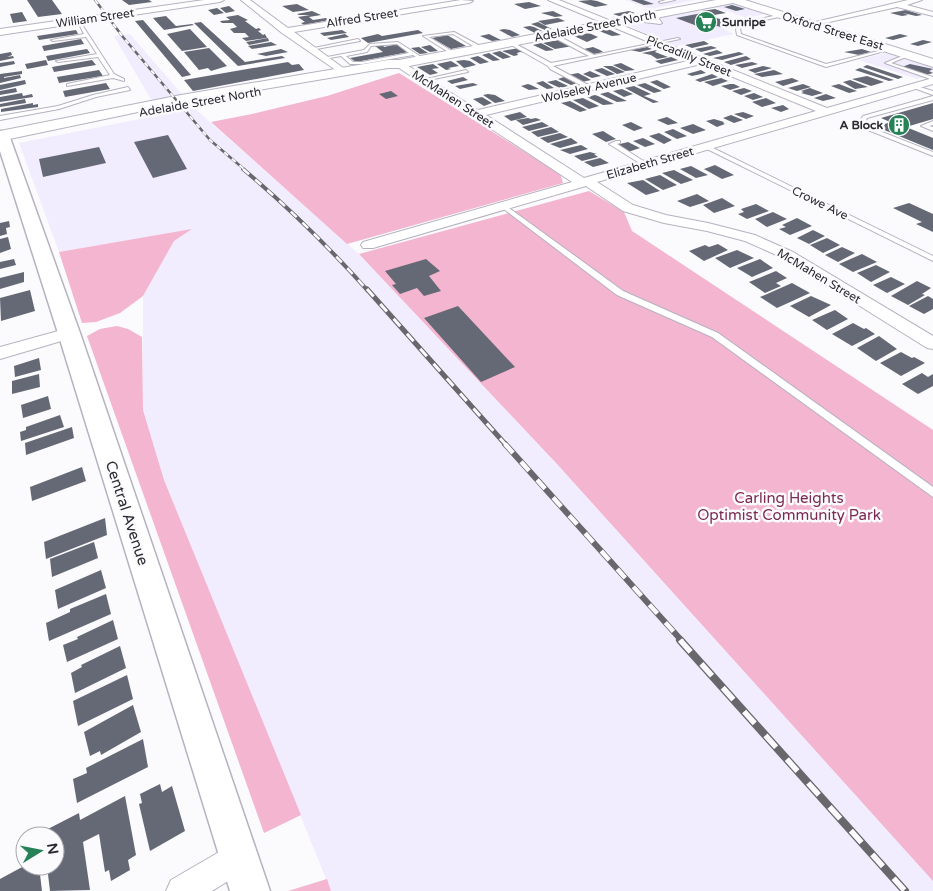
<svg xmlns="http://www.w3.org/2000/svg" width="933" height="891" font-family="'Varela Round',sans-serif">
  <style>
    .built { fill: #f1edfe }
    .green { fill: #f3b5cf }
    .building { fill: #656975 }
    .lines { fill: none; stroke-linecap: round; stroke-linejoin: round }
    .service-casing { stroke: #b6b2c0; stroke-width: 2 }
    .minor-casing { stroke: #b6b2c0; stroke-width: 2 }
    .tertiary-casing { stroke: #b6b2c0; stroke-width: 3 }
    .secondary-casing { stroke: #b6b2c0; stroke-width: 2 }
    .service { fill: #fff; fill-rule: evenodd }
    .minor { fill: #fff; fill-rule: evenodd }
    .tertiary { fill: #fff; fill-rule: evenodd }
    .secondary { fill: #fff; fill-rule: evenodd }
    .rail-far4-casing { stroke: #68676c; stroke-width: 2.5 }
    .rail-far3-casing { stroke: #68676c; stroke-width: 4 }
    .rail-far2-casing { stroke: #68676c; stroke-width: 5 }
    .rail-far1-casing { stroke: #68676c; stroke-width: 6 }
    .rail-casing { stroke: #68676c; stroke-width: 8 }
    .rail-far4 { stroke: #fbfafd; stroke-width: 2; stroke-dasharray: 5; stroke-linecap: butt }
    .rail-far3 { stroke: #fbfafd; stroke-width: 2.5; stroke-dasharray: 8; stroke-linecap: butt }
    .rail-far2 { stroke: #fbfafd; stroke-width: 3; stroke-dasharray: 10; stroke-linecap: butt }
    .rail-far1 { stroke: #fbfafd; stroke-width: 4.5; stroke-dasharray: 12; stroke-linecap: butt }
    .rail { stroke: #fbfafd; stroke-width: 5.5; stroke-dasharray: 16; stroke-linecap: butt }
    .labels { text-anchor: middle; stroke-width: 5; stroke-linejoin: round; paint-order: stroke }
    .far-street-label { font-size: 12px; fill: #2a292e; stroke: #fbfafd }
    .far-poi-label { font-size: 12px; font-weight: bold; fill: #2a292e; stroke: #fbfafd; text-anchor: start }
    .park-label { font-size: 15px; fill: #7b2a53; stroke: #fbfafd }
    .street-label { font-size: 15px; fill: #2a292e; stroke: #fbfafd }
  </style>
  <rect width="100%" height="100%" fill="#fbfafd"/>
  <path class="built" d="M625 0H696L650 9Z
    M732 4 765 14 747 18 714 7Z
    M696 10 740 25 724 29 734 34 676 46 624 24Z
    M130 34 192 106 359 254 557 464 933 880V891H331L164 480 143 410V296L174 241 191 230 59 252 19 143 160 115 114 36Z
    M885 53 933 68V73L917 79 859 60Z"/>
  <path class="green" d="M399 73 558 173 561 176 563 183 347 244 211 122 252 114 327 96Z
    M589 191 624 212 632 231 933 430V881L557 464 359 254Z
    M192 229 174 241 143 296 120 313 96 322 82 323 59 252Z
    M117 326 128 329 142 337 143 410 164 480 301 815 264 833 87 336 100 329Z
    M327 879 331 891H288Z"/>
  <path class="building" d="M27 0H52L62 14 38 17Z
    M122 0H149L152 2 129 5Z
    M591 0 597 1 608 5 595 7 578 1Z
    M631 0H643L654 4 644 5Z
    M529 2 541 6 525 9 514 4Z
    M297 4 309 10 293 12 282 6Z
    M732 5 745 9 736 11 724 7Z
    M229 6 235 11 226 13 220 8Z
    M217 8 224 13 214 15 208 10Z
    M715 9 726 13 714 15 702 11Z
    M906 10 922 15 916 16 903 13 908 15 902 16 890 13Z
    M312 11 321 15 309 17 313 20 326 18 329 20 304 25 301 23 305 22 298 17 310 15H299L297 14Z
    M553 11 563 16 555 17 541 13Z
    M629 11 635 13 619 16 613 14Z
    M22 12 27 21 13 23 10 14Z
    M702 13 737 25 724 28 717 26 705 29 676 18Z
    M238 15 248 20 245 21 256 29 259 28 261 30 258 31 263 35 265 34 267 38 246 41 242 38 249 37 245 33H234L230 29 237 27 233 23H222L220 21 230 20 226 17Z
    M166 16 176 26 192 24 194 25 164 30 153 18Z
    M558 18 565 21 545 25 538 21Z
    M143 20 191 75 182 77 135 21Z
    M201 22 245 62 282 56 285 58 238 66 194 23Z
    M538 22 552 29 545 30 531 24Z
    M530 26 534 27 542 31 535 33 523 27Z
    M606 28 621 35 612 36 599 31Z
    M190 29 207 47 182 51 167 34Z
    M504 29 510 30 520 35 512 37 499 30Z
    M76 30 78 34 39 40 37 36Z
    M342 30 347 33 324 36 320 33Z
    M418 30 423 33 368 43 361 38 378 34 382 36Z
    M589 33 598 37 587 42 574 36Z
    M345 34 349 37 331 40 327 38Z
    M489 34 501 40 492 41 480 36Z
    M900 34 908 36 893 40 885 38Z
    M447 35 466 46 451 49 432 38Z
    M268 38 269 41 249 45 246 42Z
    M81 39 84 44 44 51 42 46Z
    M558 40 573 46 555 49 543 43Z
    M923 40 932 42 918 46 910 44Z
    M704 41 709 44 692 48 685 45Z
    M271 42 277 45 252 49 248 46Z
    M541 43 554 50 546 51 533 45Z
    M382 44 384 47 397 44 409 52 356 62 350 58 383 52 375 46Z
    M430 45 438 51 430 52 421 47Z
    M711 46 717 48 701 52 695 49Z
    M419 47 428 53 420 54 411 48Z
    M593 47 600 50 603 52 594 54 584 49Z
    M647 47 652 49 640 52 630 50Z
    M209 48 227 66 211 71 208 68 199 70 184 52Z
    M519 48 527 53 520 52 517 53 518 55 514 56 502 51Z
    M87 49 90 53 48 61 46 56Z
    M281 49 288 52 266 56 257 54Z
    M862 49 871 52 859 55 844 52Z
    M657 50 655 52 668 57 657 59 651 55 642 53Z
    M717 50 723 53 710 56 703 54Z
    M500 51 511 57 503 59 492 53Z
    M11 52 12 55 7 57 13 56 14 58 0 61V54Z
    M739 52 744 54 722 60 713 58Z
    M489 53 500 60 493 61 482 55Z
    M478 56 489 62 480 64 470 58Z
    M746 56 751 59 731 65 724 62Z
    M671 57 678 60 661 64 655 61Z
    M46 60 48 65 27 69 25 64Z
    M92 60 96 65 54 72 52 67Z
    M464 60 470 61 476 65 464 68 456 61Z
    M14 61 15 64 0 67V63Z
    M451 61 459 66 448 68 451 69 446 70 437 64Z
    M288 62 292 65 299 64 304 70 193 91 184 80Z
    M752 62 758 64 742 68 735 65Z
    M621 63 635 70 625 71 613 65Z
    M433 64 439 68 432 69 438 73 430 75 417 67Z
    M910 64 933 69 929 71 933 73 926 75 902 67Z
    M867 65 903 77 898 79 863 67Z
    M603 66H612L625 72 617 74Z
    M763 66 772 68 755 73 748 70Z
    M602 68 615 74 607 76 594 70Z
    M860 68 894 80 889 81 855 70Z
    M99 70 103 76 59 83 57 77Z
    M701 70 706 73 692 76 687 74Z
    M774 70 783 74 762 77 754 74Z
    M22 71V74L4 77V78L20 75 21 78 0 83V74Z
    M590 71 592 72 601 76 592 78 583 74Z
    M578 73 586 77 591 80 582 82 568 75Z
    M712 74 718 77 700 82 695 80Z
    M567 76 578 83 571 85 558 79Z
    M867 76 884 82 871 86 852 79Z
    M463 77 468 80 452 84 447 81Z
    M721 78 728 81 713 86 704 82Z
    M792 78 799 81 783 86 775 82Z
    M25 80 26 84 0 90V85Z
    M556 80 568 86 560 88 547 82Z
    M657 80 671 87 664 89 650 82Z
    M850 80 868 87 855 89 843 82Z
    M543 81 554 88 547 89 536 83Z
    M106 83 110 89 65 97 63 91Z
    M473 83 478 85 460 89 455 86Z
    M645 83 662 91 654 93 637 85Z
    M528 84 531 85 539 89 529 90 521 86Z
    M730 84H734L740 87 730 90 721 86Z
    M803 84 811 87 797 91 788 88Z
    M839 84 857 91 849 93 831 86Z
    M634 86 651 94 644 96 659 102 653 103 625 88Z
    M16 88 17 92 0 95V91Z
    M744 88 752 91 741 95 732 91Z
    M810 88 823 93 812 96 801 93 804 92 801 91Z
    M622 89 633 94 624 97 613 91Z
    M391 91 398 96 386 99 379 94Z
    M608 92 627 101 617 102 600 94Z
    M22 93 23 96 32 94 33 97 0 102V97Z
    M754 93 763 97 753 100 744 96Z
    M488 94 495 95 505 101 495 103 483 95Z
    M826 94 836 98 823 101 814 98Z
    M595 95 598 96 614 104 603 105 587 97Z
    M482 97 492 103 484 106 473 99Z
    M583 98 599 106 589 109 573 100Z
    M766 98 776 103 762 107 752 102Z
    M25 99 26 103 0 107V104Z
    M570 101 587 110 580 112 561 103Z
    M33 103V105L38 104V107L1 112V109Z
    M933 103V119L906 127 933 138V150L877 127 890 122 881 118Z
    M783 105 789 109 781 112 771 108Z
    M520 112 527 117 511 121 504 116Z
    M743 112 754 116 746 119 734 114Z
    M731 115 743 120 734 123 723 118Z
    M667 117 678 123 668 125 657 120Z
    M528 118 531 119 536 118 541 120 523 125 516 120Z
    M714 119 724 122 723 123 725 124 717 127 706 121Z
    M542 122 549 126 529 131 522 127Z
    M631 122 643 128 634 131 622 125Z
    M693 124 706 130 693 134 680 128Z
    M551 127 559 132 538 137 531 132Z
    M673 129 687 136 677 139 664 132Z
    M603 131 616 139 606 142 592 134Z
    M560 133 568 137 548 143 540 138Z
    M659 133 672 140 664 144 649 136Z
    M168 135 187 169 153 178 134 142Z
    M571 138 578 143 560 148 550 144Z
    M643 138 655 144 645 147 633 141Z
    M628 142 640 148 628 152 616 145Z
    M581 145 588 149 570 154 560 150Z
    M99 147 106 163 43 177 39 159Z
    M590 152 597 154H594L598 157 582 161 574 156Z
    M600 158 609 163 593 167 584 162Z
    M715 165 734 175 722 179 704 169Z
    M691 166 708 175 696 178 680 169Z
    M674 170 693 180 681 184 662 173Z
    M660 175 677 185 663 190 645 179Z
    M643 180 660 191 646 195 627 183Z
    M697 194 709 201 690 207 677 201Z
    M722 198 735 206 714 213 703 205Z
    M909 203 933 214V232L916 224 922 222 893 208Z
    M756 204 769 211 747 219 738 214 744 212 741 209Z
    M773 212 787 219 767 227 755 219Z
    M797 218 812 226 790 235 779 229 786 227 782 225Z
    M9 221 10 227 6 228 7 234 0 236V223Z
    M813 230 825 236 809 244 797 238Z
    M8 237 11 249 0 253V239Z
    M827 238 840 245 823 253 810 245Z
    M718 244 728 250 704 261 689 251 705 245 709 247Z
    M842 247 855 253 838 262 825 255Z
    M737 250 754 258 730 268 715 258Z
    M862 254 877 262 853 272 839 264Z
    M14 259 16 265 0 269V262Z
    M426 259 440 271 429 276 441 291 424 296 417 288 400 294 392 285 396 284 385 271Z
    M760 259 773 268 752 277 737 268Z
    M876 265 890 272 871 282 857 273Z
    M776 271 787 278 776 283 781 286 765 293 749 282Z
    M24 272V282L0 289V278Z
    M891 277 905 284 887 293 873 285Z
    M917 281 931 288 922 294 925 295 908 305 891 296Z
    M792 283 810 293 777 308 760 297Z
    M30 290 35 311 1 321 0 298Z
    M811 296 831 305 809 317 790 306Z
    M928 296 933 299V309L924 314 909 306Z
    M458 306 515 367 481 382 424 318Z
    M835 310 848 319 827 330 812 320Z
    M853 323 864 329 866 328 875 334 852 346 832 334Z
    M879 336 897 349 876 361 857 348Z
    M901 352 912 358 914 357 925 363 901 376 880 363Z
    M39 358 41 370 15 377 14 366Z
    M922 373 928 377 933 374V386L918 394 902 384Z
    M39 374 40 387 12 394V381Z
    M48 396 51 409 23 418 21 405Z
    M60 415 64 427 21 441 20 432 26 430V427Z
    M72 427 74 438 26 455 25 443Z
    M82 467 86 481 32 501 30 487Z
    M105 518 107 535 46 559 44 542Z
    M94 542 98 558 52 577 50 559Z
    M101 570 106 588 58 609 55 590Z
    M106 594 111 614 49 641 46 623 70 612V609Z
    M113 620 118 639 67 662 63 645 78 639 77 637Z
    M120 646 126 668 75 693 71 673 82 667 81 665Z
    M127 675 133 699 78 726 73 701Z
    M133 705 141 732 101 755 100 751 90 756 84 732Z
    M143 739 148 767 77 803 73 779 87 773 86 768Z
    M160 784 162 792 172 786 185 831 150 851 139 804 142 803 140 794Z
    M125 796 136 855 128 860 130 870 111 881 109 870 105 872 99 834 83 842 90 890 50 891 47 866H55V836H43L42 832 79 813 80 820Z
    M24 866H39L42 891H0V879Z"/>
  <g class="lines">
    <g class="service-casing">
      <path id="service" d="M666 0H675L661 3 659 2Z
        M659 13 661 14 659 19 662 23 660 24 628 20 630 19 657 21 655 19Z
        M782 14 783 16 744 25 740 29 741 34 826 64 890 48 892 49 826 67 737 35 736 29 742 23Z
        M77 20H79L114 74 124 79V81L113 78 67 86V84L110 75 98 57 58 62 56 61 97 54 86 37 53 41 51 40 84 34Z
        M454 32 482 47V48L478 49 453 34 429 37 455 53 453 55 423 36Z
        M549 33H553L594 55 678 38 680 39 553 66 592 87 590 90 550 69 548 66 506 42 510 41 551 63 589 56 549 35Z
        M358 39 360 41 311 50 309 49Z
        M398 42 426 60 422 61 413 55 362 64H350L341 56 324 59 322 58 364 50 370 44ZM397 44 409 53 362 62H353L346 56 367 52 371 46Z
        M907 54 911 55 891 63 933 77V80L885 63Z
        M466 70 468 72 424 81 422 80Z
        M913 85 933 91V95L911 87Z
        M128 87 130 90 96 97 59 109 0 120V116L58 106 93 95Z
        M933 96V100L867 118 865 122 872 128 933 152V156L868 130 859 122 863 116Z
        M933 121V125L929 126 933 127V131L921 126Z
        M616 141H620V143L617 144 648 164V166H644L609 144Z
        M705 146H709L933 256V261L705 148Z
        M501 205H505L623 291 718 333 933 487V497L712 337 617 295 501 207Z"/>
    </g>
    <g class="minor-casing">
      <path id="minor" d="M204 0H224L220 2 0 35V29Z
        M241 0H250L288 28 461 0 473 1 469 3 294 32 346 70V74L343 75 282 33Z
        M548 0H559L827 108 933 78V84L597 182 633 205 666 215 708 223 755 235 793 252 933 336V349L927 348 783 258 745 241 707 231 664 223 623 211 586 186 373 248H363L361 245 363 242 572 182 396 66V62H402L478 110 692 60ZM701 64 816 111 584 178 486 115Z
        M908 0H922L907 5 933 12V16L897 7 811 26 807 24Z
        M69 328 75 329 77 333 75 337 0 359V347Z
        M238 841 249 846 254 857 249 868 212 891H166L171 880Z"/>
    </g>
    <g class="tertiary-casing">
      <path id="tertiary" d="M0 131 7 132 9 135 80 333 270 891H230L58 333 0 151Z"/>
    </g>
    <g class="secondary-casing">
      <path id="secondary" d="M716 0H745L933 59V67L733 3 399 68H388L181 103 0 141V131L181 95 388 60H399Z"/>
    </g>
    <use href="#service" class="service"/>
    <use href="#minor" class="minor"/>
    <use href="#tertiary" class="tertiary"/>
    <use href="#secondary" class="secondary"/>
    <g class="rail-far4-casing">
      <path id="rail-far4" d="M95 0 123 37 210 140 245 170"/>
    </g>
    <g class="rail-far3-casing">
      <path id="rail-far3" d="M243 169C288 207 329 247 368 291"/>
    </g>
    <g class="rail-far2-casing">
      <path id="rail-far2" d="M367 289 506 445"/>
    </g>
    <g class="rail-far1-casing">
      <path id="rail-far1" d="M505 444 682 641"/>
    </g>
    <g class="rail-casing">
      <path id="rail" d="M680 640 905 891"/>
    </g>
    <use href="#rail-far4" class="rail-far4"/>
    <use href="#rail-far3" class="rail-far3"/>
    <use href="#rail-far2" class="rail-far2"/>
    <use href="#rail-far1" class="rail-far1"/>
    <use href="#rail" class="rail"/>
  </g>
  <defs>
    <g id="supermarket-disc" transform="scale(1.125)"><circle r="9.5" fill="#278156" stroke="#fbfafd"/><path d="M-6-5.5h2.5l.6 2H6L4.5 2H-2.5L-4.4-4H-6ZM-1.5 3.2a1.3 1.3 0 1 0 .1 0ZM3 3.2a1.3 1.3 0 1 0 .1 0Z" fill="#fff"/></g>
    <g id="building-disc" transform="scale(1.125)"><circle r="9.5" fill="#278156" stroke="#fbfafd"/><path d="M-4-6H4V6H1V3H-1V6H-4ZM-2.5-4.3h1.7v1.8h-1.7ZM.8-4.3h1.7v1.8H.8ZM-2.5-1h1.7V.8h-1.7ZM.8-1h1.7V.8H.8Z" fill="#fff"/></g>
  </defs>
  <g fill-rule="evenodd">
    <use href="#supermarket-disc" x="706" y="22"/>
    <use href="#building-disc" x="899" y="125"/>
  </g>
  <g class="labels">
    <g class="far-street-label">
      <text transform="translate(95 18) rotate(-8)" y="4">William Street</text>
      <text transform="translate(362 18) rotate(-9)" y="4">Alfred Street</text>
      <text transform="translate(595 26) rotate(-11)" y="4">Adelaide Street North</text>
      <text transform="translate(833 31) rotate(17)" y="4">Oxford Street East</text>
      <text transform="translate(689 56) rotate(22)" y="4">Piccadilly Street</text>
      <text transform="translate(589 88) rotate(-13)" y="4">Wolseley Avenue</text>
      <text transform="translate(453 99) rotate(33)" y="4">McMahen Street</text>
      <text transform="translate(200 102) rotate(-10)" y="4">Adelaide Street North</text>
      <text transform="translate(650 163) rotate(-16)" y="4">Elizabeth Street</text>
      <text transform="translate(820 203) rotate(26)" y="4">Crowe Ave</text>
      <text transform="translate(819 276) rotate(31)" y="4">McMahen Street</text>
    </g>
    <g class="far-poi-label">
      <text x="722" y="26">Sunripe</text>
      <text x="883" y="129" text-anchor="end">A Block</text>
    </g>
    <g class="park-label">
      <text x="789" y="503">Carling Heights<tspan x="789" dy="17">Optimist Community Park</tspan></text>
    </g>
    <g class="street-label">
      <text transform="translate(127 513) rotate(72)" y="5">Central Avenue</text>
    </g>
  </g>
  <g transform="translate(40 851) rotate(80)"><circle r="24" fill="#fbfafd" stroke="#a7a6aa"/>
  <path d="M0-4L9 19L0 12L-9 19Z" fill="#278156"/>
  <text y="-8" font-size="14" font-weight="bold" text-anchor="middle" fill="#2a292e">N</text>
  </g>
</svg>
